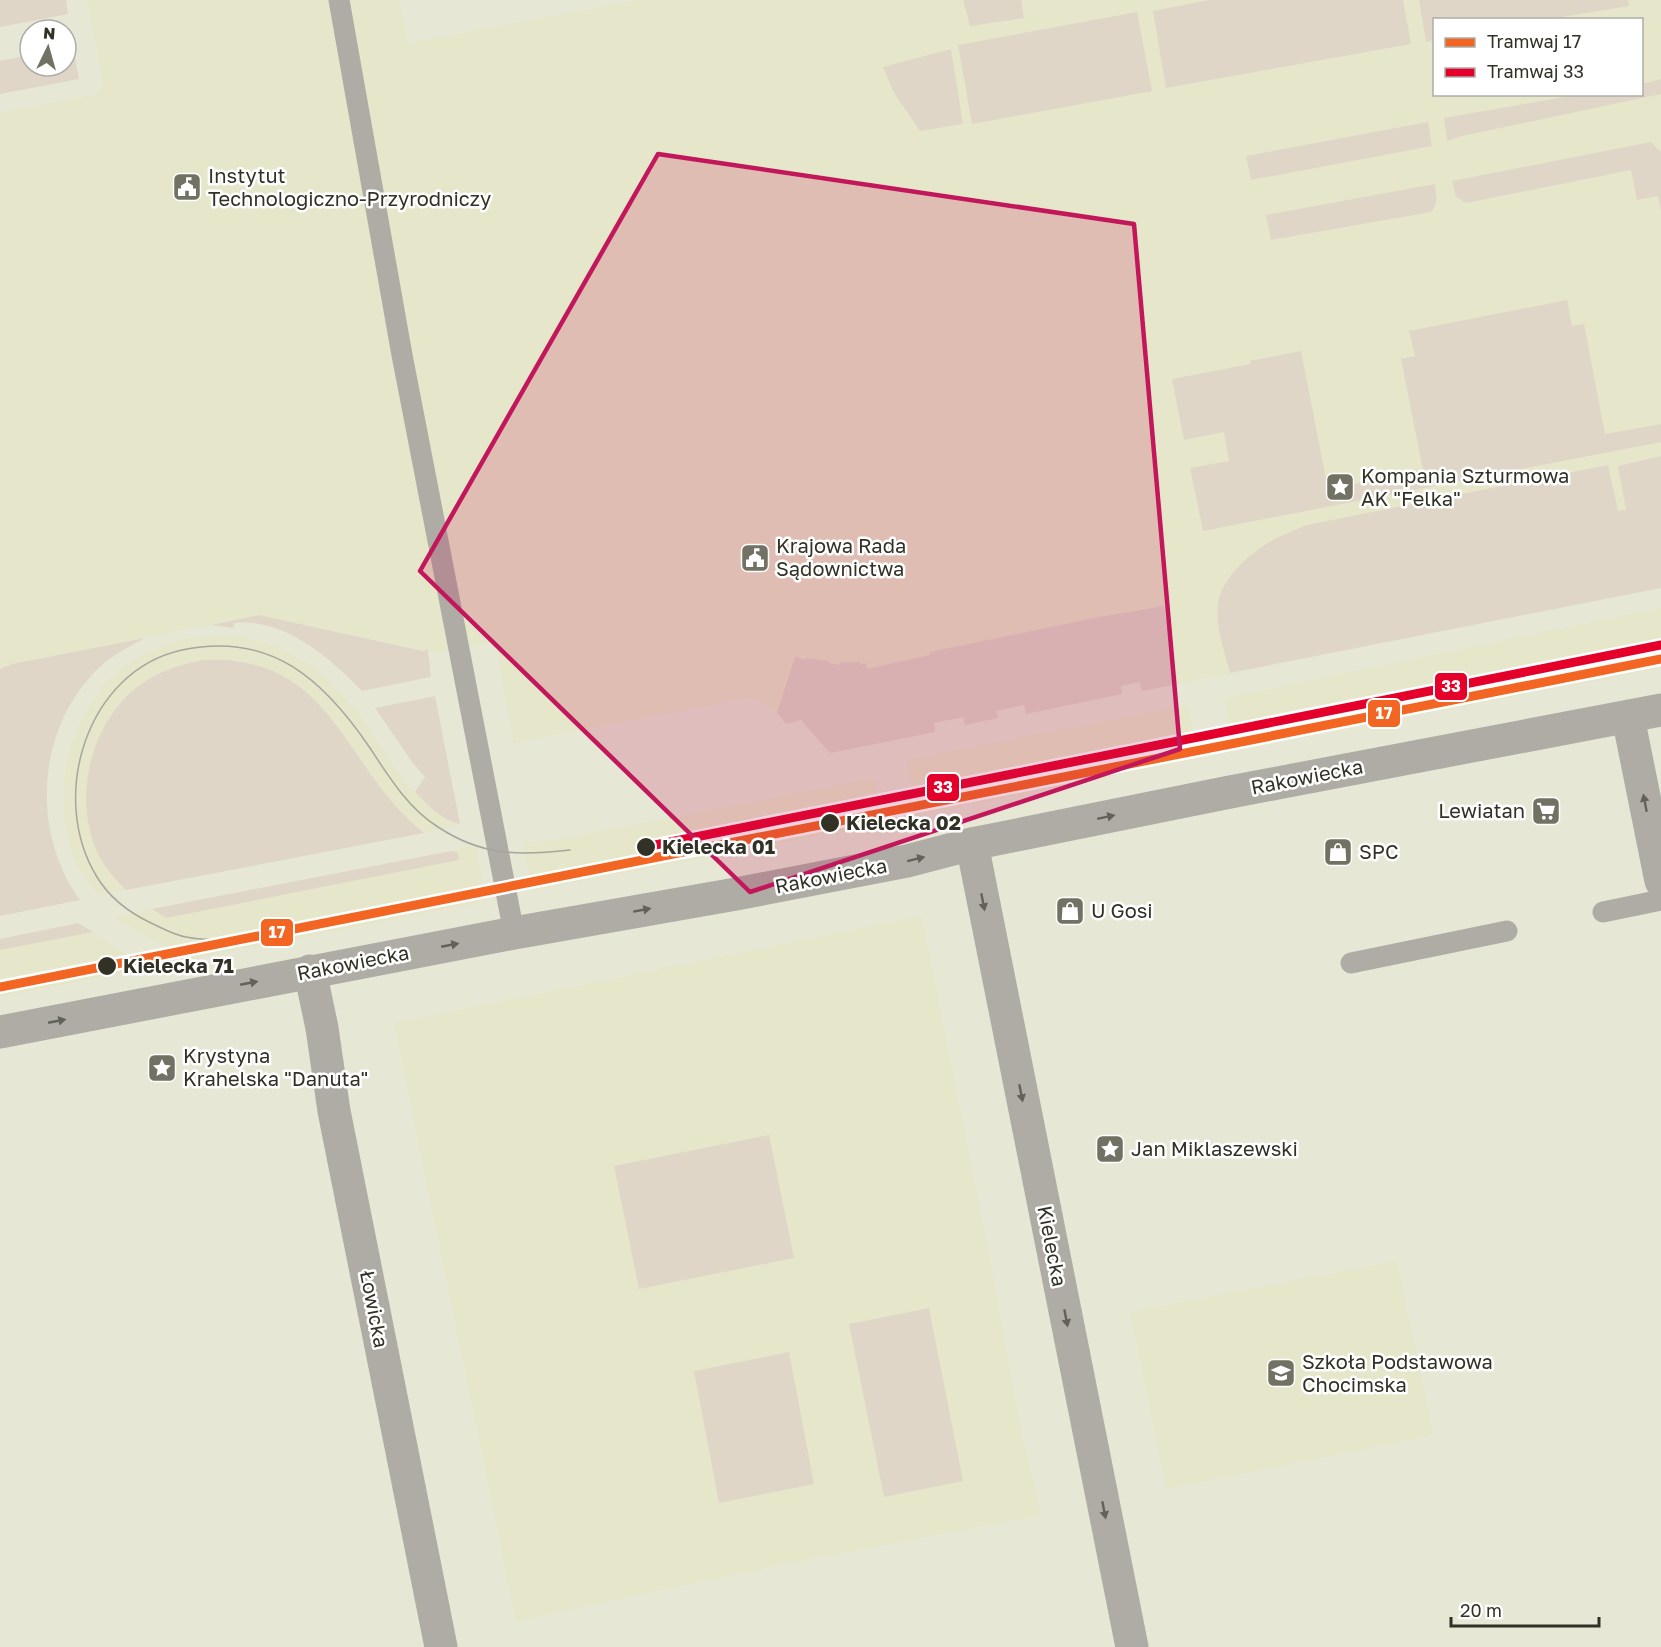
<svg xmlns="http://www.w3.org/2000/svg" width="1661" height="1647" font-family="'Golos Text',sans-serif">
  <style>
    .built { fill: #e6e6ca; fill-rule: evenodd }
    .green { fill: #dfd6c7 }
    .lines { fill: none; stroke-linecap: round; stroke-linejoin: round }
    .service { stroke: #aeaca4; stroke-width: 21 }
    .minor { stroke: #aeaca4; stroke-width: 33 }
    .tertiary { stroke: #aeaca4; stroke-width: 33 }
    .tram { stroke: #a6a69d; stroke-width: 1.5 }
    .tram-1-casing { stroke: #fff; stroke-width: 14 }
    .tram-2-casing { stroke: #fff; stroke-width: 14 }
    .tram-1 { stroke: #f26522; stroke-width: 9 }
    .tram-2 { stroke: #e4002b; stroke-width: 9 }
    .oneway { fill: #636258 }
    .marked { fill: #c2185b; fill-opacity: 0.2; stroke: #c2185b; stroke-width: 4.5; stroke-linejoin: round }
    .stop-dot { fill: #313126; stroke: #fff; stroke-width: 2 }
    .labels { text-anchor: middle; stroke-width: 5; stroke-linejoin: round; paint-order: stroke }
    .poi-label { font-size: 20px; fill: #313126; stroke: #fff; text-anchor: start }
    .street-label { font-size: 20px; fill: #313126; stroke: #fff }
    .stop-label { font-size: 20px; font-weight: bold; fill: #313126; stroke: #fff; text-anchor: start }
    .line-badge { stroke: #fff; stroke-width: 2 }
    .badge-label { font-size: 16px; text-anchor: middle; font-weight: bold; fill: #fff }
  </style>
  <rect width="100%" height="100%" fill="#e7e7d6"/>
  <path class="built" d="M87 0H399L408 43 638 0H1661V588L1142 691 1139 682 1121 686 1122 694 1026 714 1024 705 996 711 998 718 965 725 963 717 934 723 935 732 830 753 801 720 786 724 777 713 752 697 514 743 495 641 436 653 259 615 12 664 0 669V113L98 94 103 83ZM1434 20H1642V94H1434Z
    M1661 608V668L1234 750 1225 698Z
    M220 635 242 637 279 647 314 667 328 679 358 712 400 775 415 792 440 815 452 822 460 824 424 833 413 825 391 802 325 709 299 685 271 670 237 660 153 676 124 698 111 714 101 733 87 796 88 814 91 835 105 866 126 890 98 896 77 865 69 844 64 820 65 771 72 743 81 720 105 683 125 666 144 654 179 640Z
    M1188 705 1199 758 917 816 906 760Z
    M876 778 885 823 539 889 531 882 522 842 555 840Z
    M476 845 486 901 186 960 114 917 152 909 166 918 458 853 451 851Z
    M922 916 989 1254 1018 1414 1028 1461 1042 1515 780 1565 516 1621 394 1023Z
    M93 932 147 968 0 997V950Z
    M1397 1261 1433 1435 1166 1489 1130 1312Z"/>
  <path class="green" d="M0 0H66L68 14 0 27Z
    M963 0H1021L1024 18 970 26Z
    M1209 0H1403L1411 44 1166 88 1153 11Z
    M1419 0H1628L1629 6 1550 19 1434 20V40L1426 42Z
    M1137 12 1152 91 972 124 958 45Z
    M73 47 79 79 0 94V61L30 55V66H66V48Z
    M951 49 963 124 920 131 894 93 883 67Z
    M1661 79V94L1462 136 1447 141 1444 118 1576 95 1642 94V84Z
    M1428 122 1432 146 1251 180 1246 156Z
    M1651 142 1661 152V211L1658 196 1637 200 1631 170 1466 203 1456 197 1452 181Z
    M1435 184C1436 195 1439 203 1431 212L1271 240 1266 215Z
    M1567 300 1572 326 1584 324 1605 434 1661 424V442L1203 531 1190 468 1229 461 1224 432 1184 440 1172 379 1250 364V361L1301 351 1328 489 1423 470 1401 359 1415 356 1409 331Z
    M1661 456V588L1230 673C1225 652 1215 627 1218 605 1220 579 1251 552 1273 540 1284 534 1295 530 1307 525L1608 465 1618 511 1626 510 1618 466Z
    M1164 606 1178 684 1142 691 1139 682 1121 686 1122 694 1026 714 1024 705 996 711 998 718 965 725 963 717 934 723 935 732 830 753 801 720 786 724 777 713 795 657 805 660 806 658 829 661V663L840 665V662H860V665L866 663 867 669 930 655V652L1099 617Z
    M259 615 423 651 428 649 431 677 362 691C329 657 285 618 234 623V628L211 625Z
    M145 638C130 646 114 654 102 665 37 724 29 830 80 900L0 916V669L12 664Z
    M203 660C335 654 341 767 424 833L126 890C119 883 111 875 105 866 70 812 86 728 136 688 156 672 178 665 203 660Z
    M435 696 460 824C441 820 428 805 415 792L425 777 412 762 375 708Z
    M451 851 458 853 459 860 166 918 152 909Z
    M78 923 93 932 0 950V939Z
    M769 1135 794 1258 639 1289 614 1166Z
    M929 1308 963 1481 884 1497 849 1324Z
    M789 1352 814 1484 719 1503 694 1371Z"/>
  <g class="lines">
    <path class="service" d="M339 0 402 355 514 933
      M1603 912 1661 900
      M1351 963 1507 931"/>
    <path class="minor" d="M1628 717 1661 881
      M972 844 1132 1647
      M310 971 322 1028 334 1111 441 1647"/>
    <path class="tertiary" d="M0 1032 514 933 736 894 907 861 972 844 1225 793 1661 710"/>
    <path class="tram" d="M270 934C242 938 215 943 186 937 174 935 162 928 151 923 130 913 109 897 97 877 48 798 86 671 182 650 271 631 324 680 370 748 389 777 408 808 438 827 482 856 519 856 570 850"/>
    <g class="tram-1-casing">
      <path id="tram-1" d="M0 987 1661 659"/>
    </g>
    <g class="tram-2-casing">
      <path id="tram-2" d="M645 847 1661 645"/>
    </g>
    <use href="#tram-1" class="tram-1"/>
    <use href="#tram-2" class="tram-2"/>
  </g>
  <defs><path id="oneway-solid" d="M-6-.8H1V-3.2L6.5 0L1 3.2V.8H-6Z" transform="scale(1.5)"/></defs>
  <g class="oneway">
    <use href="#oneway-solid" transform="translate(1645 803) rotate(-101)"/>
    <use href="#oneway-solid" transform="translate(1106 817) rotate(-12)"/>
    <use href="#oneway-solid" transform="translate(916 859) rotate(-14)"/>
    <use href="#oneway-solid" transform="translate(983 902) rotate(79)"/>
    <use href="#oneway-solid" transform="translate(642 910) rotate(-10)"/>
    <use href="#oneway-solid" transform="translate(450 945) rotate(-11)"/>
    <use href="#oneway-solid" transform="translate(249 983) rotate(-11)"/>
    <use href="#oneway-solid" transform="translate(57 1021) rotate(-11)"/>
    <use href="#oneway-solid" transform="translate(1021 1093) rotate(79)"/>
    <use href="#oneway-solid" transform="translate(1066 1318) rotate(79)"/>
    <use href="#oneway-solid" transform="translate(1104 1510) rotate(79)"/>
  </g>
  <path class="marked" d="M658 154 1134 224 1180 749 750 892 420 571Z"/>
  <defs>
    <g id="civic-square" transform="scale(1.5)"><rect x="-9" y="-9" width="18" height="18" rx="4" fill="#717164" stroke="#fff"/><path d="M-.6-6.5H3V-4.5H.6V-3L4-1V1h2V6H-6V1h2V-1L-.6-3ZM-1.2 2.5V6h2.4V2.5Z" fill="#fff"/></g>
    <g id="sight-square" transform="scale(1.5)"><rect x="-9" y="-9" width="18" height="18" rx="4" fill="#717164" stroke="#fff"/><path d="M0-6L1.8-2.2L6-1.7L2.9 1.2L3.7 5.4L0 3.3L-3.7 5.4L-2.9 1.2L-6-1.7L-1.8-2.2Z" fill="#fff"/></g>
    <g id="supermarket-square" transform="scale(1.5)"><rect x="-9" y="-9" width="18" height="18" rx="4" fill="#717164" stroke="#fff"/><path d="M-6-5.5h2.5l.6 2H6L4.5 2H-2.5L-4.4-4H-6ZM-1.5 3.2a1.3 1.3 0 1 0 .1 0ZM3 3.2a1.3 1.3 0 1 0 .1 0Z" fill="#fff"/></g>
    <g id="shop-square" transform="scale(1.5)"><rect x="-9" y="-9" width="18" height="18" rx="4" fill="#717164" stroke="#fff"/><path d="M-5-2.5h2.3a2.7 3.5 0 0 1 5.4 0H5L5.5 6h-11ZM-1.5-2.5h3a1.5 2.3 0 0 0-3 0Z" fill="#fff"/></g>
    <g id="school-square" transform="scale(1.5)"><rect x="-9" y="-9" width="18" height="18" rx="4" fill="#717164" stroke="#fff"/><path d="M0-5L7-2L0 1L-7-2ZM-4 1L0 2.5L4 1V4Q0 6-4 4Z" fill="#fff"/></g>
  </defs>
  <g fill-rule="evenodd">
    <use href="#civic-square" x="187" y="187"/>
    <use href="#sight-square" x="1340" y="487"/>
    <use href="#civic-square" x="755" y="558"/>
    <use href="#supermarket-square" x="1546" y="811"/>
    <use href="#shop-square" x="1338" y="852"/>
    <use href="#shop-square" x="1070" y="911"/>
    <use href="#sight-square" x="162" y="1068"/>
    <use href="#sight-square" x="1110" y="1149"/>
    <use href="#school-square" x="1281" y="1373"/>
  </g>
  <g class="stop-dot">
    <circle cx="830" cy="823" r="10"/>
    <circle cx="646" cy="847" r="10"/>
    <circle cx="107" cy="966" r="10"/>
  </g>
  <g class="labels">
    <g class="poi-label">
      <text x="208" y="183">Instytut<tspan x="208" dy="23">Technologiczno-Przyrodniczy</tspan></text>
      <text x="1361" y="483">Kompania Szturmowa<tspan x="1361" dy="23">AK "Felka"</tspan></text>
      <text x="776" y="553">Krajowa Rada<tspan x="776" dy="23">Sądownictwa</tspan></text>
      <text x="1525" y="818" text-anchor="end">Lewiatan</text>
      <text x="1359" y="859">SPC</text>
      <text x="1091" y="918">U Gosi</text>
      <text x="183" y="1063">Krystyna<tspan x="183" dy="23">Krahelska "Danuta"</tspan></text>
      <text x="1131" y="1156">Jan Miklaszewski</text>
      <text x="1302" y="1369">Szkoła Podstawowa<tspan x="1302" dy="23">Chocimska</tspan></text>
    </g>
    <g class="street-label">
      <text transform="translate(1307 777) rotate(-11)" y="7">Rakowiecka</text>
      <text transform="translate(831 876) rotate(-11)" y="7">Rakowiecka</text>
      <text transform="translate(353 963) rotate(-11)" y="7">Rakowiecka</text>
      <text transform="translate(1052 1246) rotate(79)" y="7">Kielecka</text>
      <text transform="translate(374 1309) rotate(79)" y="7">Łowicka</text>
    </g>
    <g class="stop-label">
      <text x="846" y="830">Kielecka 02</text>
      <text x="662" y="854">Kielecka 01</text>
      <text x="123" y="973">Kielecka 71</text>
    </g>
  </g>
  <g class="line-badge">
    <rect x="1434" y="672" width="34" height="29" rx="6" fill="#e4002b"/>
    <rect x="1367" y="699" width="34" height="29" rx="6" fill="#f26522"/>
    <rect x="926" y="773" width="34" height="29" rx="6" fill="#e4002b"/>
    <rect x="260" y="918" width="34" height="29" rx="6" fill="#f26522"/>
  </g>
  <g class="badge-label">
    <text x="1451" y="692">33</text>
    <text x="1384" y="719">17</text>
    <text x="943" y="793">33</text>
    <text x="277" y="938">17</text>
  </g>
  <rect x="1433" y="18" width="210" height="78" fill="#ffffff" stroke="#adada8" stroke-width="1.5"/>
  <rect x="1445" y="38" width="30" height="9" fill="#f26522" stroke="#adada8" stroke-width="1.5"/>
  <text x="1487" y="48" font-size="18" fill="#313126">Tramwaj 17</text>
  <rect x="1445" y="68" width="30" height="9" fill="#e4002b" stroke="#adada8" stroke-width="1.5"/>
  <text x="1487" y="78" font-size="18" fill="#313126">Tramwaj 33</text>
  <g transform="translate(48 48) rotate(5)"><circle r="28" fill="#ffffff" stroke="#adada8" stroke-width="1.5"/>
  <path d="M0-4.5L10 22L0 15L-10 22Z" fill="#717164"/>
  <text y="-9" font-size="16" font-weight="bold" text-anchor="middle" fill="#313126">N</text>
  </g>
  <path d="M1451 1617v9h148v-9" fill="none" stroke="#313126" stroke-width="3"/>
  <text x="1460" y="1617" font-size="18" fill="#313126" stroke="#ffffff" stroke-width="4.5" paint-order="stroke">20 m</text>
</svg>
